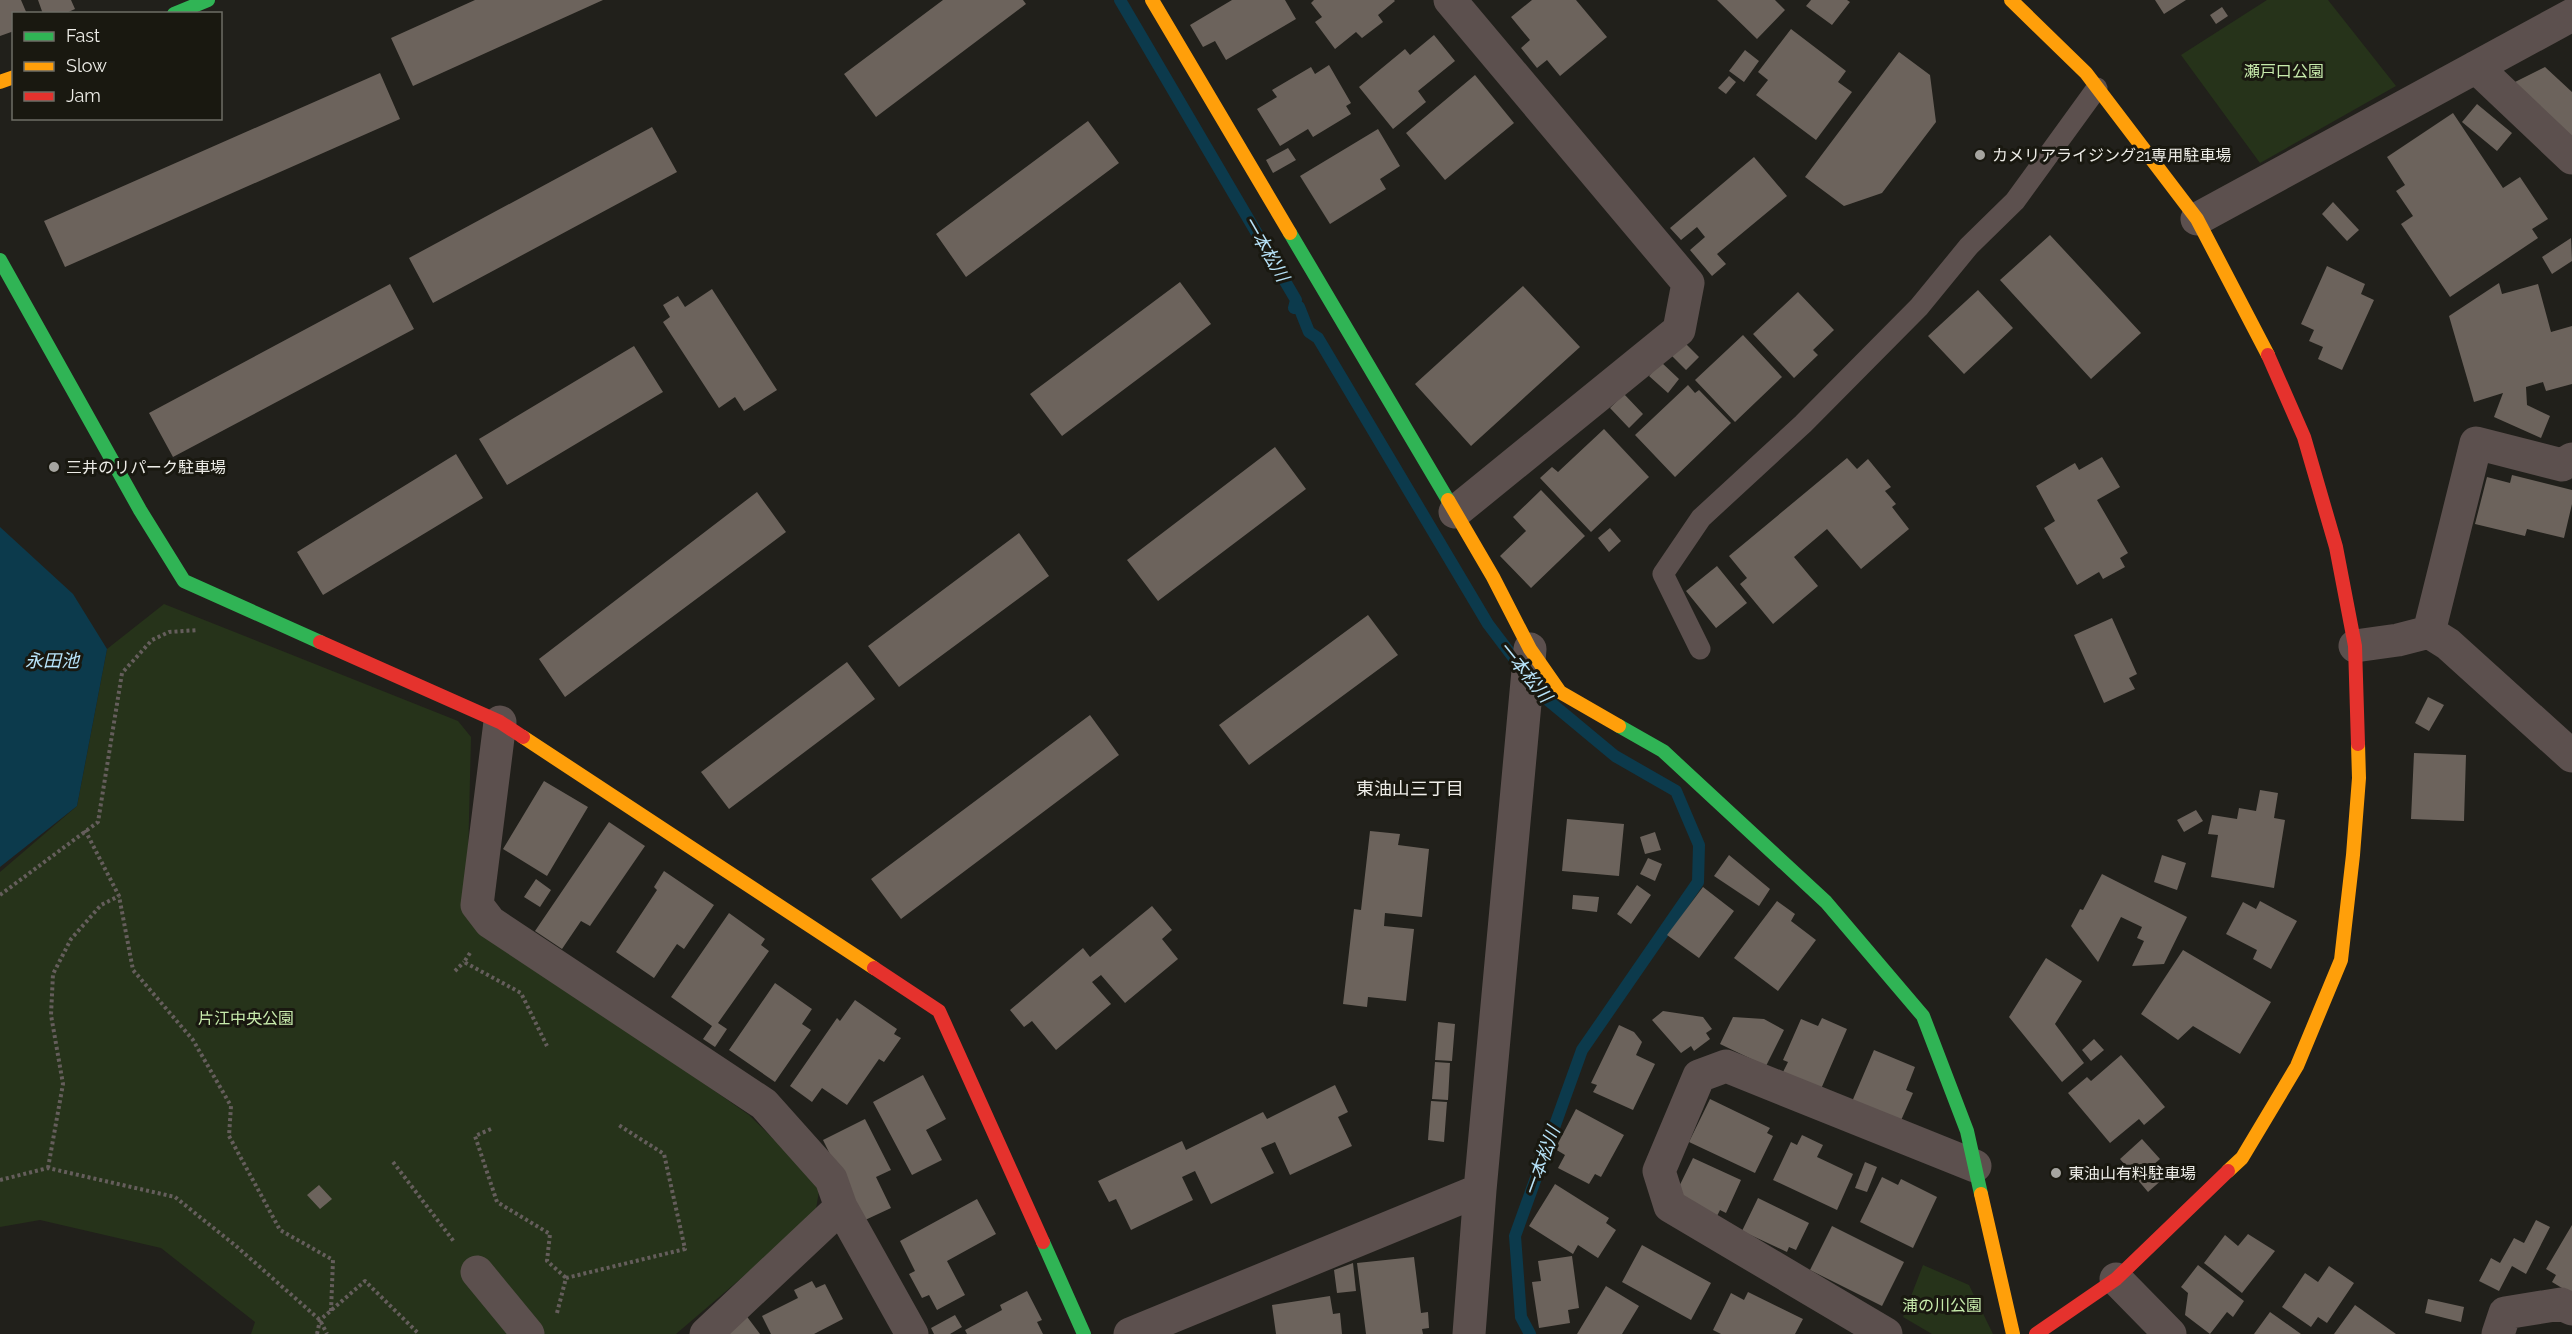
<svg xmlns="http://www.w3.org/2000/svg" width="2572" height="1334" font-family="Raleway,'Noto Sans JP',sans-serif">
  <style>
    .green { fill: #26331a }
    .water { fill: #0c3a4c }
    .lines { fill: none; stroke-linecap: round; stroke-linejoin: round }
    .stream { stroke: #0c3a4c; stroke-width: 12 }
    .building { fill: #6c635c }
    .path { stroke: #655e5c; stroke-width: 4; stroke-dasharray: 3 3; stroke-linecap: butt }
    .lane { stroke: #5c504e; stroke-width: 21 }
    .street { stroke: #5c504e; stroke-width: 33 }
    .fast { stroke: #30b455; stroke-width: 14 }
    .slow { stroke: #ff9f0a; stroke-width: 14 }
    .jam { stroke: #e5322d; stroke-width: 14 }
    .poi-dot { fill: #a6a5a0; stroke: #191810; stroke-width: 2 }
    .labels { text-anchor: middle; stroke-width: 6; stroke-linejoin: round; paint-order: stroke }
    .park-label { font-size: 16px; fill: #c7ebac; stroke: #191810 }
    .poi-label { font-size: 16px; fill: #eeede8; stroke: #191810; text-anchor: start }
    .water-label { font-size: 18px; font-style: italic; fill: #b8e4fa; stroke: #191810 }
    .neighbourhood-label { font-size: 18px; fill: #eeede8; stroke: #191810 }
  </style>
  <rect width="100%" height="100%" fill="#21201b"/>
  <path class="green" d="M2267 0H2328L2396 86 2260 163 2181 55Z
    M164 604 458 721 471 737 467 901 603 1013 749 1115 820 1185 815 1215 676 1334H251L255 1322 161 1248 40 1220 0 1227V872L77 806 107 649Z
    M1923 1265 1969 1285 1993 1334H1932L1903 1317Z"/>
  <path class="water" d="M0 527 73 594 107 649 77 806 0 867Z"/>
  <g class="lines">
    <path class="stream" d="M1120 0 1296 300 1294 308 1299 307 1309 332 1318 338 1488 624 1522 669
      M1530 1334 1521 1317 1515 1236 1582 1050 1698 882 1699 845 1676 791 1615 756 1544 697"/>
  </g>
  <path class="building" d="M0 0H21L27 14H14V31L0 36Z
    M38 0H71L75 9 64 14H43Z
    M475 0H603L413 86 391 38Z
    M943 0H1023L1026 4 876 117 844 74Z
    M1232 0H1285L1296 19 1226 60 1215 41 1203 47 1190 25Z
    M1314 0H1394L1395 1 1378 15 1383 22 1362 38 1356 32 1335 49 1315 22 1322 17 1311 3Z
    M1532 0H1576L1607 37 1560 76 1547 60 1537 68 1521 48 1530 40 1511 17Z
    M1717 0H1775L1785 10 1757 39Z
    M1811 0H1847L1850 2 1832 25 1806 6Z
    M2155 0H2186L2164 14Z
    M2222 7 2228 16 2216 24 2210 15Z
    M1791 29 1846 71 1838 82 1852 92 1816 140 1756 95 1768 80 1758 72Z
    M1434 35 1455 61 1418 91 1426 102 1393 129 1359 87 1405 49 1410 55Z
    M1745 50 1759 61 1744 82 1729 71Z
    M1899 52 1930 75 1936 122 1882 193 1844 206 1805 177Z
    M1329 65 1351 103 1346 106 1351 114 1313 137 1308 129 1280 146 1257 109 1277 97 1272 90 1311 67 1315 74Z
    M2545 67 2572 92V138L2513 83Z
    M380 73 400 119 65 267 44 221Z
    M1475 75 1514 123 1445 180 1406 133Z
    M1729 76 1736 82 1726 94 1718 88Z
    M2477 104 2512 133 2497 151 2462 122Z
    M2453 113 2503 188 2520 177 2548 219 2532 229 2538 238 2450 297 2401 224 2413 216 2396 191 2405 185 2387 157Z
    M1088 121 1119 163 966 277 936 234Z
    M652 127 677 172 433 303 409 258Z
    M1378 129 1400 166 1380 179 1386 189 1330 224 1300 176Z
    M1288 148 1296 160 1273 173 1266 160Z
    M1754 157 1787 196 1717 254 1726 264 1712 276 1690 250 1705 237 1697 227 1681 240 1670 228Z
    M2333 202 2359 230 2347 241 2322 214Z
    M2050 235 2141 333 2091 379 2000 280Z
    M2571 238 2572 261 2552 274 2542 257Z
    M2327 266 2365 284 2361 294 2374 300 2342 370 2318 359 2323 347 2309 341 2314 330 2301 324Z
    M1180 282 1211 324 1062 436 1030 394Z
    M2499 283 2502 294 2538 284 2551 332 2572 326V384L2546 391 2543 382 2526 387 2527 405 2550 416 2541 438 2494 417 2503 393 2474 402 2449 316Z
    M390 284 414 329 173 457 149 413Z
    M1523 286 1580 347 1471 446 1415 384Z
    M712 289 777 390 744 411 735 397 719 408 663 322 670 317 663 305 678 296 685 307Z
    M1978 290 2013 328 1964 374 1928 336Z
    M1798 292 1834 330 1813 350 1818 355 1794 378 1753 334Z
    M1743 335 1782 377 1735 422 1695 380Z
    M1683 341 1699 357 1686 370 1670 354Z
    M634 346 663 392 507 485 479 439Z
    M1661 362 1679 379 1668 393 1649 376Z
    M1688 385 1695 393 1699 390 1731 423 1675 477 1635 435Z
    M1624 394 1643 414 1629 428 1610 408Z
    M1604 429 1649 477 1591 532 1540 478 1552 467 1558 472Z
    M1275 447 1306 489 1158 601 1127 560Z
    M456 454 483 498 323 595 297 552Z
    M2102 457 2120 487 2097 500 2128 553 2120 558 2125 567 2103 579 2099 572 2077 585 2044 528 2055 521 2036 486 2075 463 2079 470Z
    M1847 458 1857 469 1868 459 1891 487 1885 491 1896 504 1892 507 1909 529 1861 569 1827 529 1794 557 1818 586 1773 624 1740 584 1747 578 1729 556Z
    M2512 475 2572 490V504L2564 538 2527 529 2525 536 2475 524 2487 477 2510 483Z
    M1541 490 1585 536 1531 588 1500 556 1526 531 1513 517Z
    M757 492 786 532 565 697 539 659Z
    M1610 528 1621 541 1609 552 1598 538Z
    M1019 533 1049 576 899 687 868 646Z
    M1717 566 1747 603 1716 628 1686 591Z
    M1368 615 1398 655 1249 765 1219 725Z
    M2112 618 2137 674 2129 678 2135 689 2104 703 2074 635Z
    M847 662 875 699 729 809 701 772Z
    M2428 697 2444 705 2429 731 2415 723Z
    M1090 715 1119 755 901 919 871 879Z
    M2414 753 2466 755 2464 821 2411 819Z
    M544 781 588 807 547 876 503 849Z
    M2260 790 2278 793 2274 818 2285 820 2274 888 2211 877 2218 835 2208 834 2212 815 2237 819 2239 808 2256 811Z
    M2196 810 2203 821 2184 832 2177 820Z
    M1567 819 1624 824 1619 876 1562 871Z
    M609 822 645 846 590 926 581 921 562 949 535 931Z
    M1370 831 1400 834 1398 845 1429 849 1422 917 1385 913 1384 926 1414 929 1406 1001 1368 997 1367 1007 1343 1004 1354 909 1361 910Z
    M1655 832 1661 850 1645 854 1640 837Z
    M1729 855 1770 889 1759 906 1714 876Z
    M2162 855 2186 863 2177 890 2154 882Z
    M1648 858 1662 864 1655 881 1640 874Z
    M664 871 714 905 684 949 677 944 654 978 616 952 657 890 654 887Z
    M2102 874 2187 917 2164 964 2132 966 2144 941 2137 938 2142 927 2121 917 2098 962 2071 926 2080 909 2083 910Z
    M536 879 551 890 540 907 524 897Z
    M1637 885 1651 895 1631 924 1617 914Z
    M1703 887 1734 911 1699 958 1667 935Z
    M1573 895 1599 897 1597 912 1572 909Z
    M1777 901 1795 914 1791 921 1816 940 1778 991 1734 958Z
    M2260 901 2297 921 2271 969 2253 959 2257 950 2226 934 2243 902 2256 909Z
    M1152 906 1172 930 1162 939 1178 959 1125 1003 1101 975 1092 982 1111 1004 1056 1050 1032 1021 1024 1027 1010 1010 1083 948 1090 957Z
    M729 913 765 939 761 945 769 951 718 1023 727 1029 715 1047 703 1039 712 1026 671 997Z
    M2183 950 2271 1002 2240 1054 2193 1026 2178 1040 2141 1014Z
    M2046 958 2082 981 2055 1024 2084 1063 2062 1082 2009 1017Z
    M775 983 812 1009 802 1024 811 1030 775 1082 729 1050Z
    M855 1000 897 1029 894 1034 901 1038 884 1062 879 1059 847 1105 822 1088 812 1102 790 1086 837 1018 840 1021Z
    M1663 1011 1703 1017 1712 1029 1706 1033 1710 1039 1694 1051 1691 1046 1681 1053 1652 1020Z
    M1733 1017 1764 1019 1784 1030 1766 1066 1720 1044Z
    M1822 1018 1847 1029 1821 1089 1783 1072 1788 1062 1783 1060 1801 1019 1818 1026Z
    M1438 1022 1455 1024 1452 1061 1435 1060Z
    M1619 1025 1634 1032 1642 1042 1636 1055 1655 1064 1633 1110 1593 1092 1597 1085 1591 1083Z
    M2094 1039 2104 1050 2091 1061 2082 1050Z
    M1874 1050 1915 1067 1906 1090 1913 1093 1899 1125 1851 1104Z
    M2121 1055 2165 1107 2144 1125 2139 1119 2110 1143 2068 1093 2087 1077 2091 1081Z
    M1435 1062 1450 1063 1448 1100 1432 1099Z
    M923 1075 946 1119 926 1130 942 1160 912 1175 873 1102Z
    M1335 1085 1348 1112 1338 1117 1352 1146 1290 1175 1275 1142 1261 1148 1274 1173 1211 1204 1195 1171 1182 1177 1193 1200 1131 1230 1116 1199 1109 1202 1098 1181 1182 1141 1186 1150 1263 1112 1267 1119Z
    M1710 1099 1770 1128 1767 1133 1773 1136 1755 1173 1689 1142Z
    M1431 1101 1447 1102 1444 1142 1428 1140Z
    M1576 1109 1624 1135 1601 1177 1595 1174 1589 1184 1558 1168 1565 1155 1555 1149Z
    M865 1119 891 1170 876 1177 891 1208 863 1221 823 1140Z
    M1802 1135 1823 1145 1817 1157 1853 1174 1837 1210 1773 1180 1791 1142 1797 1145Z
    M2142 1139 2160 1159 2153 1165 2164 1178 2148 1192 2120 1159Z
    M1693 1158 1741 1180 1726 1213 1720 1210 1716 1218 1674 1197Z
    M1865 1162 1877 1167 1867 1192 1855 1188Z
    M1882 1177 1898 1185 1901 1179 1937 1197 1913 1248 1860 1222Z
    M1555 1184 1609 1218 1606 1223 1616 1230 1598 1258 1578 1245 1573 1254 1529 1226Z
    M319 1185 332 1199 320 1209 307 1195Z
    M1758 1198 1809 1223 1796 1250 1789 1247 1787 1252 1742 1231Z
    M977 1199 996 1234 947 1261 965 1295 937 1310 929 1295 922 1298 909 1274 915 1271 900 1241Z
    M2536 1220 2550 1227 2526 1274 2512 1266 2499 1291 2479 1281 2491 1258 2500 1263 2514 1238 2524 1243Z
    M2572 1225V1294L2552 1282 2556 1275 2546 1269Z
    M1832 1226 1904 1262 1882 1306 1810 1270Z
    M2248 1234 2275 1251 2242 1293 2204 1263 2225 1235 2238 1246Z
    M1642 1245 1711 1283 1691 1320 1622 1282Z
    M1572 1256 1579 1308 1568 1310 1570 1323 1539 1328 1532 1282 1541 1281 1538 1261Z
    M1414 1257 1421 1313 1428 1312 1429 1328 1422 1329 1423 1334H1366L1357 1263Z
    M1353 1263 1356 1291 1337 1293 1334 1270Z
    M2198 1265 2244 1301 2233 1317 2227 1312 2210 1334 2185 1315 2188 1293 2181 1287Z
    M2329 1266 2354 1283 2327 1323 2318 1317 2311 1327 2282 1307 2305 1273 2318 1282Z
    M812 1281 816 1288 825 1284 843 1319 814 1334H771L762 1316 798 1298 794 1290Z
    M1606 1286 1639 1306 1622 1334H1577Z
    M1027 1291 1042 1320 1037 1322 1043 1334H967L965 1330 1002 1310 1000 1305Z
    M1748 1292 1803 1319 1795 1334H1721L1713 1330 1731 1293 1744 1300Z
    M1330 1296 1333 1314 1340 1313 1342 1334H1276L1272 1305Z
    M2428 1299 2464 1307 2461 1322 2425 1313Z
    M2355 1305 2396 1334H2334Z
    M2270 1312 2301 1334H2254Z
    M745 1314 760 1334H720Z
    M955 1315 962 1327 950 1334H934L931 1328Z"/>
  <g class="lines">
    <path class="path" d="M85 830 119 896 133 970 193 1040 231 1106 229 1136 280 1230 333 1260 331 1311
      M0 895 98 822 122 673 152 640 169 632 198 630
      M470 953 464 962 521 993 547 1046
      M455 971 464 962
      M491 1129 475 1136 497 1202 550 1234 547 1261 566 1278
      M393 1162 455 1243
      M48 1168 63 1084 51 1015 53 974 71 939 101 905 119 896
      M0 1180 48 1168 175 1197 236 1246 320 1320 327 1334
      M557 1313 566 1278 685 1249 664 1154 617 1124
      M317 1334 320 1320 365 1281 419 1334"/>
    <path class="lane" d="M1700 649 1663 574 1701 518 1803 424 1919 307 1969 246 2015 201 2097 88"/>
    <path class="street" d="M1450 0 1688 283 1679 330 1455 512
      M2476 67 2572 158
      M2197 219 2572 15
      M2429 632 2476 443 2562 465 2572 459
      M2355 646 2398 640 2429 632 2448 644 2572 756
      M500 722 477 905 490 922 764 1104 831 1179 841 1207
      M477 1272 528 1334
      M2116 1279 2170 1334
      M706 1334 841 1207 912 1334
      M1130 1334 1480 1190 1530 649
      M1469 1334 1480 1190
      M1886 1334 1670 1206 1659 1171 1699 1076 1726 1066 1975 1166
      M2498 1334 2505 1313 2561 1304 2572 1309"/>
    <path class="fast" d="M174 14 208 0
      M1290 233 1448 500
      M0 260 140 510 184 581 320 642
      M1619 726 1663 751 1826 902 1923 1016 1967 1131 1981 1194
      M1043 1242 1084 1334"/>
    <path class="slow" d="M1152 0 1290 233
      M2011 0 2086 73 2197 219 2268 355
      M0 82 14 77
      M1448 500 1493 577 1530 649 1560 692 1619 726
      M523 737 874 968
      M2228 1171 2242 1158 2297 1066 2341 960 2353 855 2359 778 2358 744
      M1981 1194 2013 1334"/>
    <path class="jam" d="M2268 355 2304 437 2336 547 2355 646 2358 744
      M320 642 500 722 523 737
      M874 968 939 1011 1043 1242
      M2036 1334 2116 1279 2228 1171"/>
  </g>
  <g class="poi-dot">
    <circle cx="1980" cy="155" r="6"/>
    <circle cx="54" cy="467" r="6"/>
    <circle cx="2056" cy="1173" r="6"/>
  </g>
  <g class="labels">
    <g class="park-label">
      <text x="2284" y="77">瀬戸口公園</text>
      <text x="246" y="1024">片江中央公園</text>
      <text x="1942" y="1311">浦の川公園</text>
    </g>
    <g class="poi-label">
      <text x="1992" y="161">カメリアライジング21専用駐車場</text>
      <text x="66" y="473">三井のリパーク駐車場</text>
      <text x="2068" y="1179">東油山有料駐車場</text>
    </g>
    <g class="water-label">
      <text transform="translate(1266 249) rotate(60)" y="6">一本松川</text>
      <text x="52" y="667">永田池</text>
      <text transform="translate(1525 672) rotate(51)" y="6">一本松川</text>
      <text transform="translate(1542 1161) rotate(-70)" y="6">一本松川</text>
    </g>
    <g class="neighbourhood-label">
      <text x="1410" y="795">東油山三丁目</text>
    </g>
  </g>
  <rect x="12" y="12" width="210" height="108" fill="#191810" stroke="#6e6d66" stroke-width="1.5"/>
  <rect x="24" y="32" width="30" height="9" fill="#30b455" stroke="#6e6d66" stroke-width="1.5"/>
  <text x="66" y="42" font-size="18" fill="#eeede8">Fast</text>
  <rect x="24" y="62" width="30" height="9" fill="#ff9f0a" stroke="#6e6d66" stroke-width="1.5"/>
  <text x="66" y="72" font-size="18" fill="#eeede8">Slow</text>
  <rect x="24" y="92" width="30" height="9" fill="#e5322d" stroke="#6e6d66" stroke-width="1.5"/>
  <text x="66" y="102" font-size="18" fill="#eeede8">Jam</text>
</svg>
